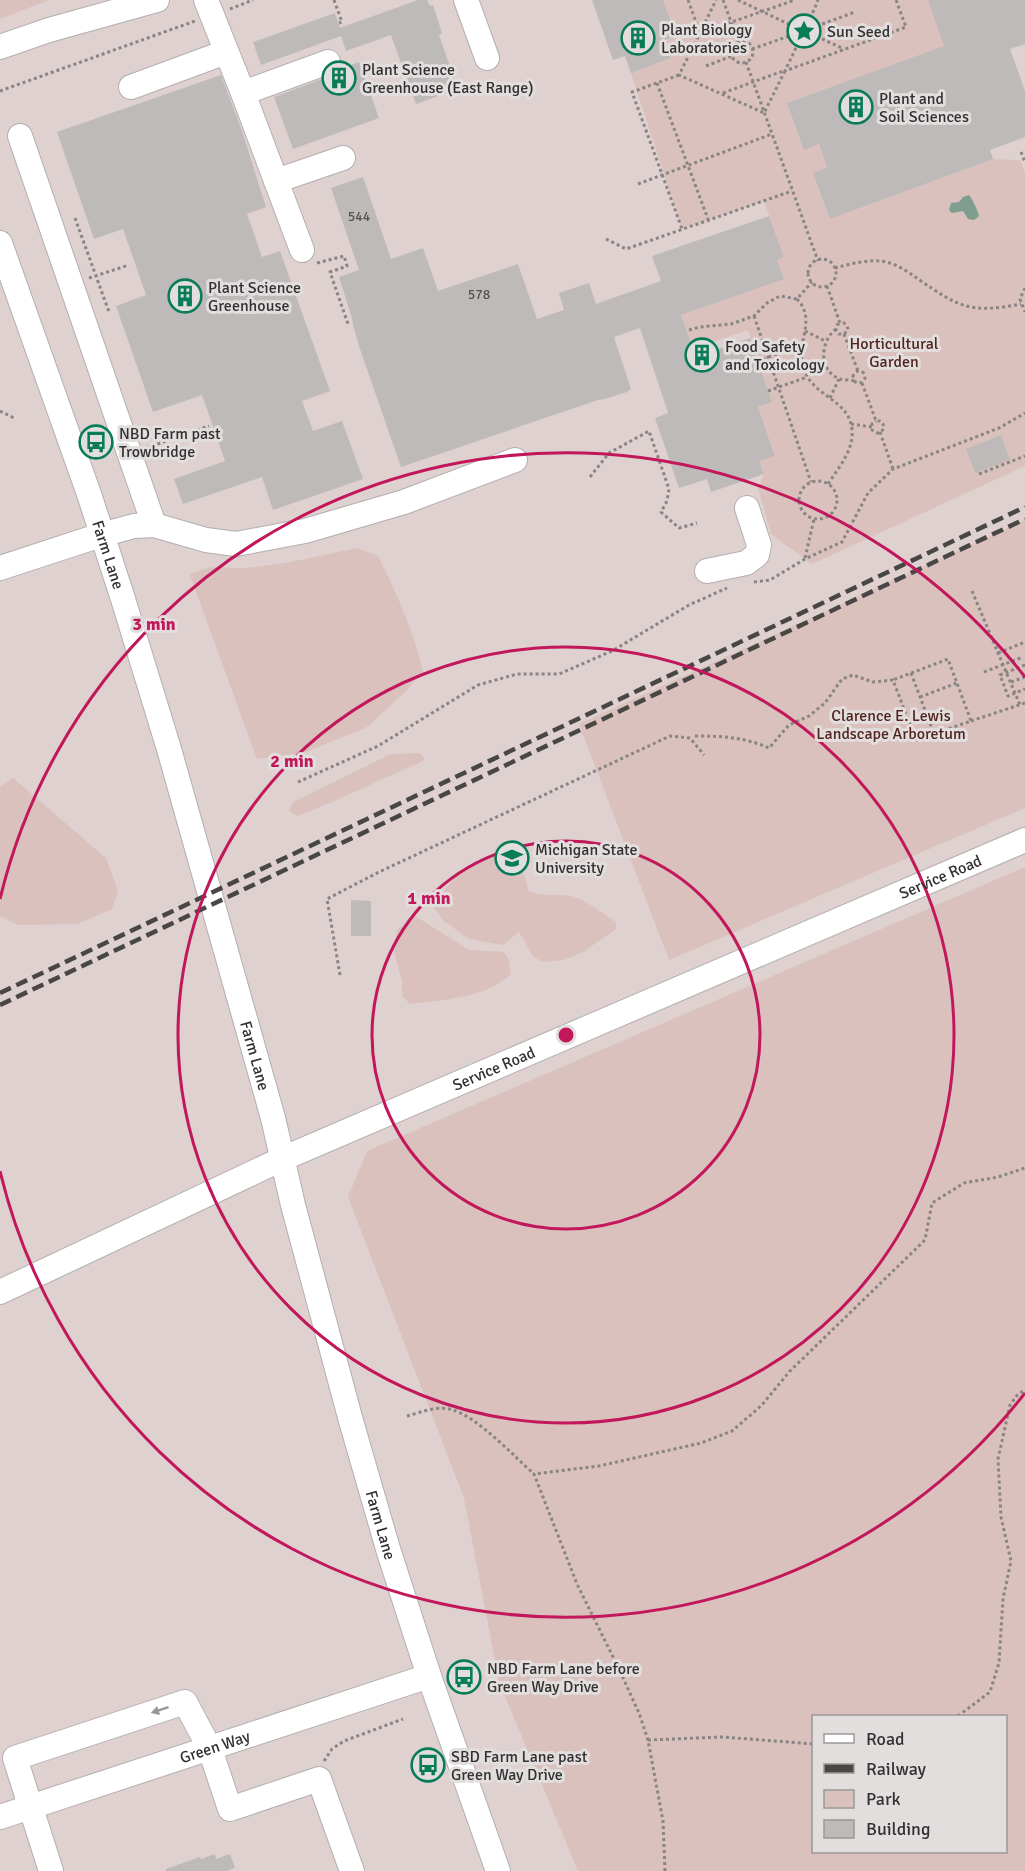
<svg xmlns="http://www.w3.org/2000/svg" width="1025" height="1871" font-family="Signika,sans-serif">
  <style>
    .built { fill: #ded1cf; fill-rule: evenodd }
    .green { fill: #dac1bd; fill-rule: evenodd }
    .water { fill: #7f9e8f }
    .building { fill: #bebab9 }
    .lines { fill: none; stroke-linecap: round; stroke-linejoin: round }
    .minor-casing { stroke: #b3afaf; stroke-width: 26 }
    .path { stroke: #898585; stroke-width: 3; stroke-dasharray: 3 3; stroke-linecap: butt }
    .minor { stroke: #fff; stroke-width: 24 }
    .rail { stroke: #494646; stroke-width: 4.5; stroke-dasharray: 12 6; stroke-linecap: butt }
    .oneway { fill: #989898 }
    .ring { fill: none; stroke: #c2185b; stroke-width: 3 }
    .labels { text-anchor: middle; stroke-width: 6; stroke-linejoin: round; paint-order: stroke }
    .number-label { font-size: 14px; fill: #555252 }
    .poi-label { font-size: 16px; fill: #323030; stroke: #e3dede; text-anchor: start }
    .park-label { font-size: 16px; fill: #52241f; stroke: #e3dede }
    .street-label { font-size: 16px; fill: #323030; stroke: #e3dede }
    .centre { fill: #c2185b; stroke: #e3dede; stroke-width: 3 }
    .ring-label { font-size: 18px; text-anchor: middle; font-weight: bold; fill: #c2185b; stroke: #e3dede; stroke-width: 6; stroke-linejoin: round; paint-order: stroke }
  </style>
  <rect width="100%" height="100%" fill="#e3dede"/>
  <path class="built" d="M0 0H1025V1871H0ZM814 1716H1006V1852H814Z"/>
  <path class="green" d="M0 0H49L0 19Z
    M663 0H928L945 46 787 103 804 149 819 144 827 167 813 173 830 219 993 159 1020 160 1025 172V466L812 564 771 534 758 488 764 474 759 461 775 455 758 407 772 402 748 330 693 349 681 315 783 279 777 260 784 257 764 201 682 229 631 73 671 58 665 40 676 36Z
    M1025 520V808L669 960 579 724Z
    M357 548 378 556C397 594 413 630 423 671L404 693 367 727 304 753 257 759 190 575C212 563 222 569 245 568 283 565 320 556 357 548Z
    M420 753 425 759 421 762 332 802 297 816 289 811 293 802 391 754Z
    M13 778 106 858 118 891 112 909 77 924 18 925 0 916V787Z
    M507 853C522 863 525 874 528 890 541 899 561 892 575 897 588 902 604 914 616 922V929L583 952 564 960 542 962 533 956 519 932 503 945 469 939 444 921 429 901 442 893 458 874 487 857Z
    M1025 867V1871H578L499 1682 464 1498 348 1197 367 1151ZM814 1716H1006V1852H814Z
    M415 916 469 950 503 952 508 957 511 974C487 998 442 1000 410 1004L402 996V981L393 948 397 930Z"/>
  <path class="water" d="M969 195C972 198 978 211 979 216L974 220 968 219 963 211 952 213 949 210 951 203 959 202 963 197Z"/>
  <path class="building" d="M418 0H427L430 6 433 5 442 33 439 35 458 89 416 104 391 35 346 51 341 36 261 65 253 42 335 13 340 28Z
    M592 0H663L676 36 665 40 671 58 631 73 625 56 613 60Z
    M928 0H1025V44L1010 49 1025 91V137L990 150 993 159 830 219 813 173 827 167 819 144 804 150 787 103 944 46Z
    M359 62 379 118 293 149 274 97 333 75 340 69Z
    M221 75 242 131 266 207 247 214 262 257 280 251 330 391 302 401 313 431 342 421 363 479 273 510 262 477 183 504 174 479 225 461 202 395 153 412 116 306 146 295 136 266 123 229 94 239 57 132Z
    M363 177 391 259 423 248 438 291 518 264 537 319 564 310 559 293 589 283 596 304 661 281 652 256 769 216 784 257 777 260 784 279 681 315 693 349 713 342 715 350 750 338 772 402 758 407 775 456 759 461 764 474 711 492 707 479 679 488 655 418 668 413 640 328 614 337 631 389 627 392 601 400V399L401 467 360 349 352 321H353L339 277 359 270 331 188Z
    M1001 435 1010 460 975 473 966 449Z
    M351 900 371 901V936H351Z
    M215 1854 216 1859 230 1854 235 1868 227 1871H166V1869L200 1857 201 1859Z"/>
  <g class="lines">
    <g class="minor-casing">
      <g id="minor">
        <path d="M206 0 243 93 302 250"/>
        <path d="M466 0 487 58"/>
        <path d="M0 47 49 30 157 0"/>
        <path d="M131 87 226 52"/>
        <path d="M243 93 328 62"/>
        <path d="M20 136 154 525"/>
        <path d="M276 181 343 158"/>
        <path id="s1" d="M0 243 89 494 123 599 169 749 273 1118 293 1205 351 1421 388 1549 429 1676 498 1871"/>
        <path d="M0 568 101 535 134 526 154 525 206 540 236 544 305 531 404 502 515 460"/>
        <path d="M707 571 746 563 757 555 759 545 747 508"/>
        <path id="s2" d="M0 1292 282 1159 1025 840"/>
        <path id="s3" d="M0 1817 429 1676"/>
        <path d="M51 1871 15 1758 185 1702 210 1749 230 1809 319 1779 352 1871"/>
      </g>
    </g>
    <path class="path" d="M334 0 342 22 339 23
      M688 0 700 33
      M723 0 739 43
      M738 0 797 28
      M230 9 253 0
      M808 24 818 0
      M814 27 808 40 795 34 801 21 814 27 855 12
      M700 33 716 0
      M811 34 844 49
      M801 37 785 71 906 27 896 0
      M731 52a11 11 0 1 1 22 0a11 11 0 1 1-22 0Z
      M752 49 795 34
      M746 62 818 261
      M706 66 732 56
      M785 71 764 113 679 75 700 33 795 0
      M679 75 632 92 682 229
      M657 83 708 219
      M0 91 195 21
      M723 93 783 71
      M1021 152 1025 162
      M638 184 772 134
      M75 218 109 312
      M606 239 626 249 792 191
      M808 273a14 14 0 1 1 28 0a14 14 0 1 1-28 0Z
      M317 263 344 256 347 266 330 272 348 324
      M835 268C849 264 865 260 880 261 894 262 907 271 918 279 959 307 970 314 1021 304
      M89 278 129 265
      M827 286 840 323H844L847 326 848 330 844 334H839L836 330 837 325 840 323
      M1025 288 1020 299 1025 312
      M797 299C818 321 794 343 804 370 814 397 850 400 852 430 854 450 839 467 828 484
      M754 316 811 482
      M836 329C820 341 818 371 840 379 844 380 850 380 855 381
      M689 330 700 327 731 324 754 316 767 303 780 296 797 299 812 282
      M805 331 825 341
      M844 334 858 371
      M757 361 801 346
      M804 369 825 361
      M853 377a6 6 0 1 1 12 0a6 6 0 1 1-12 0Z
      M862 383 876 421H880L883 424 884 428 881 432 877 433 872 430V424L876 421
      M768 391 807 377
      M830 398 839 379
      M0 411 16 419
      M851 424 872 427
      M880 432 893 469
      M146 448 209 426
      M979 474 1025 456
      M590 477 609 453 649 431 669 489 667 501 661 512 679 528 697 523
      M799 500a19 19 0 1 1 38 0a19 19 0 1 1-38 0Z
      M805 558 814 519
      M754 582 770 580 805 559 842 542 868 493 893 469 999 428 1025 413
      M972 591 1020 705
      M998 653 1025 642
      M1025 665 1000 675 1008 696 1025 689
      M984 672 1023 657
      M911 673 934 734
      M1011 682 1025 677
      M920 697 957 683
      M971 721 1025 703
      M695 736C722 736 744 737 769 748L789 725 809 716 825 703 842 679 853 675 873 682 893 680 916 740 971 721 948 659 893 680
      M298 782 378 746 478 685 517 674H559L612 651 689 605 727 588
      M340 975 327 899 379 872 670 736 690 738 704 755
      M407 1416C421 1412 439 1405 453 1410 477 1417 514 1456 534 1474
      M958 1716 990 1692 999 1663 1003 1599 1011 1561 1001 1517 998 1459 1010 1405 1018 1394 1025 1390
      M648 1740 723 1737 814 1744
      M324 1761 332 1749 344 1741 403 1719
      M665 1871 663 1821 648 1740 639 1713 618 1667 577 1584 534 1474 599 1466 701 1443 732 1431 761 1406 790 1371 925 1240 932 1203 964 1183 998 1177 1025 1168"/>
    <use href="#minor" class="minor"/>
    <path class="rail" d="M0 993 1025 507
      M0 1005 1025 519"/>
  </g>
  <defs><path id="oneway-solid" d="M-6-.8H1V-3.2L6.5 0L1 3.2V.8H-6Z" transform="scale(1.5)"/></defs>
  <use class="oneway" href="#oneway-solid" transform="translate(160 1710) rotate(162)"/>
  <g class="ring">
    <circle cx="566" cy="1035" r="194"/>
    <circle cx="566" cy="1035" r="388"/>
    <path d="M1025 1393A582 582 0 0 1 0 1171M0 899A582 582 0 0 1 1025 677"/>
  </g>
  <defs>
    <g id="sight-ring" transform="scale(1.725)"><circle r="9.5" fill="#e3dede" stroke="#087c58" stroke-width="1.5"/><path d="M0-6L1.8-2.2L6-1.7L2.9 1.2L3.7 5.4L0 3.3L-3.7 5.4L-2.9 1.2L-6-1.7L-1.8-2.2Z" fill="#087c58"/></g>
    <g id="building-ring" transform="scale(1.725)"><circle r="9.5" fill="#e3dede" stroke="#087c58" stroke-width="1.5"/><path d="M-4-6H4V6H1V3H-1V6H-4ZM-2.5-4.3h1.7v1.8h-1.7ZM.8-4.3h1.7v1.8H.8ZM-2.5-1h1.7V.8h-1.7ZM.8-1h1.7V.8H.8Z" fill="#087c58"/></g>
    <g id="bus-ring" transform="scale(1.725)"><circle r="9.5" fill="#e3dede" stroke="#087c58" stroke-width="1.5"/><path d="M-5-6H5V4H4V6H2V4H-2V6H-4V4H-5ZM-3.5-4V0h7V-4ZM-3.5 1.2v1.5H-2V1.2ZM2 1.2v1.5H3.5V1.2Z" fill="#087c58"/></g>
    <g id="university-ring" transform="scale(1.725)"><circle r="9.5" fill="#e3dede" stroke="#087c58" stroke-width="1.5"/><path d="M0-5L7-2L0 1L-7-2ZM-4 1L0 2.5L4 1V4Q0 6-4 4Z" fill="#087c58"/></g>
  </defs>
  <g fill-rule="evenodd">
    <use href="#sight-ring" x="804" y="31"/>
    <use href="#building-ring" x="638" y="38"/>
    <use href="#building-ring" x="339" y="78"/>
    <use href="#building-ring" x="856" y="107"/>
    <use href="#building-ring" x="185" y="296"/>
    <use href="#building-ring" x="702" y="355"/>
    <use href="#bus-ring" x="96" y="442"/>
    <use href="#university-ring" x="512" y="858"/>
    <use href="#bus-ring" x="464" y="1677"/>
    <use href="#bus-ring" x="428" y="1765"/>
  </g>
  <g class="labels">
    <g class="number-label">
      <text x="359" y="221">544</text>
      <text x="479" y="299">578</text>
    </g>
    <g class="poi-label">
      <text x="661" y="35">Plant Biology<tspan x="661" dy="18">Laboratories</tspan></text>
      <text x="827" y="37">Sun Seed</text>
      <text x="362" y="75">Plant Science<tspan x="362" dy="18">Greenhouse (East Range)</tspan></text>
      <text x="879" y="104">Plant and<tspan x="879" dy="18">Soil Sciences</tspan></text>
      <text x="208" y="293">Plant Science<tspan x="208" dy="18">Greenhouse</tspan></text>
      <text x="725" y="352">Food Safety<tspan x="725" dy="18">and Toxicology</tspan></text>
      <text x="119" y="439">NBD Farm past<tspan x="119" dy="18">Trowbridge</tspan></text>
      <text x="535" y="855">Michigan State<tspan x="535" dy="18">University</tspan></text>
      <text x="487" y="1674">NBD Farm Lane before<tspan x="487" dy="18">Green Way Drive</tspan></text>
      <text x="451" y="1762">SBD Farm Lane past<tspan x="451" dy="18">Green Way Drive</tspan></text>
    </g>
    <g class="park-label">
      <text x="894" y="349">Horticultural<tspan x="894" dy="18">Garden</tspan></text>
      <text x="891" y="721">Clarence E. Lewis<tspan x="891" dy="18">Landscape Arboretum</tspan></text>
    </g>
    <g class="street-label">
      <text dy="6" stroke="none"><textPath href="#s1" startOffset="330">Farm Lane</textPath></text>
      <text dy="6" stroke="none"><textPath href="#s2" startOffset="1028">Service Road</textPath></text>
      <text dy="6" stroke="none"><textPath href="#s1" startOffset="852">Farm Lane</textPath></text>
      <text dy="6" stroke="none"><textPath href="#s2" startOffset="542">Service Road</textPath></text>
      <text dy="6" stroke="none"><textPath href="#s1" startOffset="1338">Farm Lane</textPath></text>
      <text dy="6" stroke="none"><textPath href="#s3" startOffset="226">Green Way</textPath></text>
    </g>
  </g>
  <circle cx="566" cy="1035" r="9" class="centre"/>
  <g class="ring-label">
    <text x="154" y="630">3 min</text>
    <text x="292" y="767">2 min</text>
    <text x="429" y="904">1 min</text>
  </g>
  <rect x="812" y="1715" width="195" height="138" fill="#e3dede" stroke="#9c9898" stroke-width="1.5"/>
  <rect x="824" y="1734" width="30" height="9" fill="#ffffff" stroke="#9c9898" stroke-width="1.5"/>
  <text x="866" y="1745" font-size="18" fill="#323030">Road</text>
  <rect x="824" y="1764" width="30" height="9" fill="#494646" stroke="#9c9898" stroke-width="1.5"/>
  <text x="866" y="1775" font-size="18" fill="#323030">Railway</text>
  <rect x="824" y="1790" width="30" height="18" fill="#dac1bd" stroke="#9c9898" stroke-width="1.5"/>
  <text x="866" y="1805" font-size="18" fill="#323030">Park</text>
  <rect x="824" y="1820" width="30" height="18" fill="#bebab9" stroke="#9c9898" stroke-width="1.5"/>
  <text x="866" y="1835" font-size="18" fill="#323030">Building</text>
</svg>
